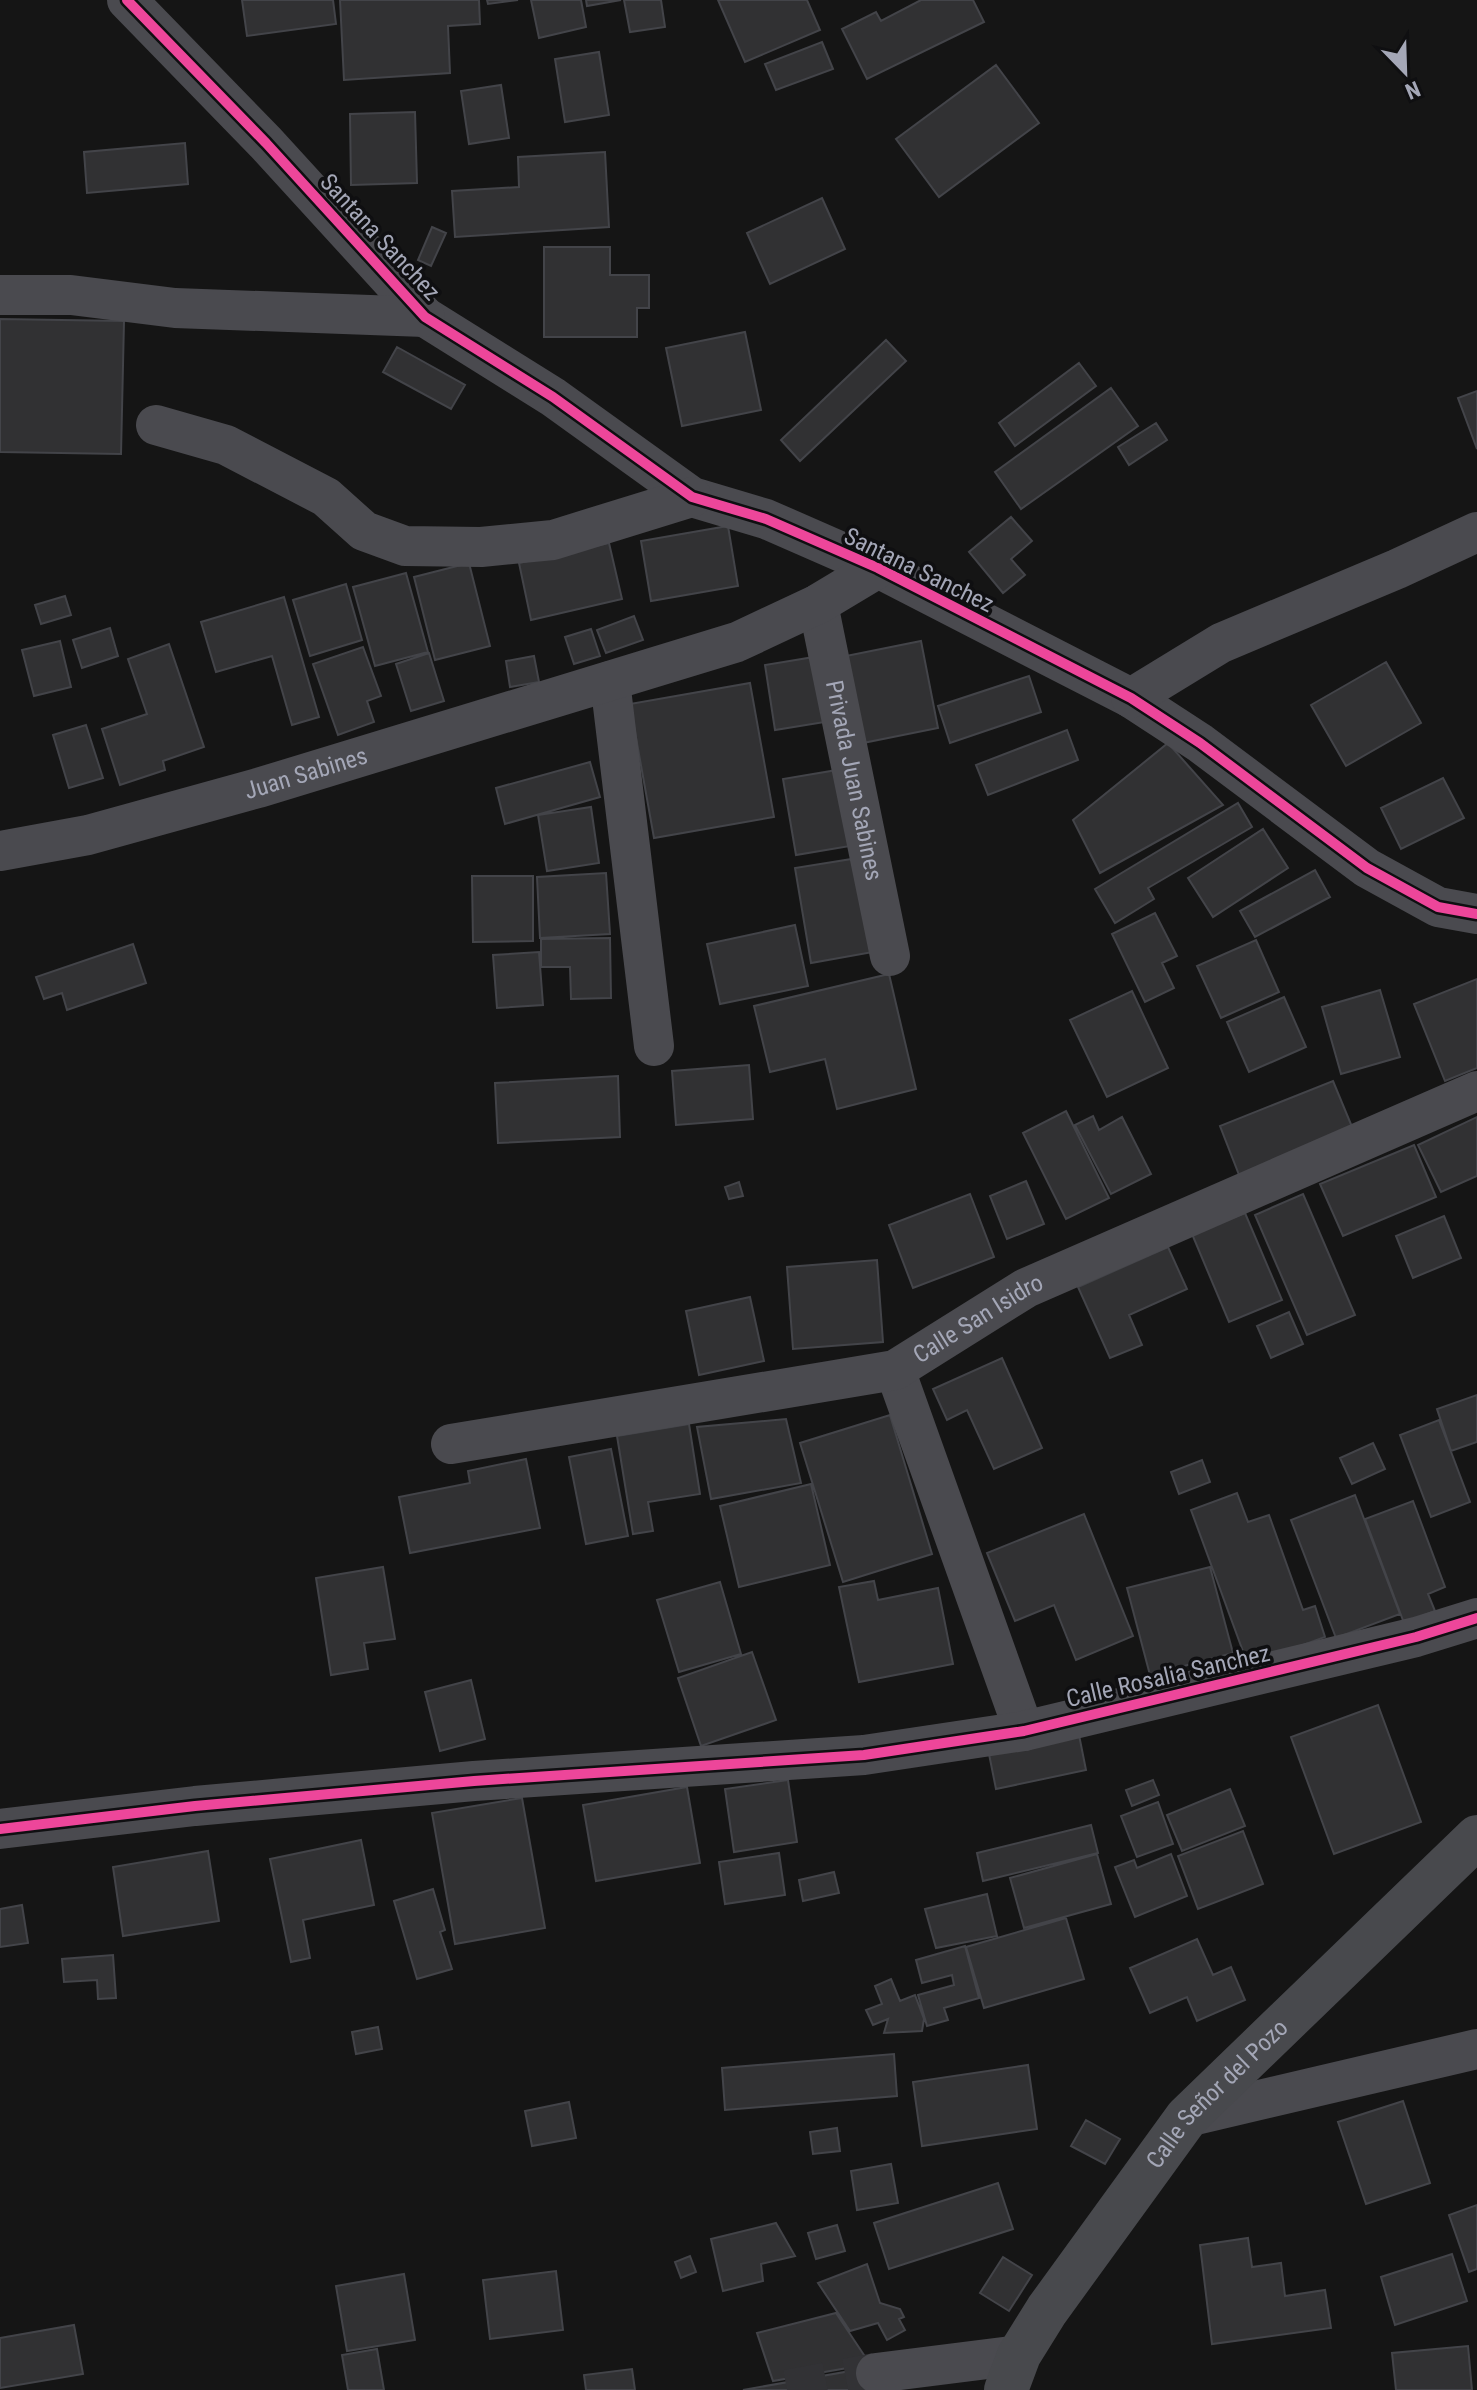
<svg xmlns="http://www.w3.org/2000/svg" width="1477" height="2390" font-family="'Roboto Condensed',sans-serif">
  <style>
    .building { fill: #313133; stroke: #434449; stroke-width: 2 }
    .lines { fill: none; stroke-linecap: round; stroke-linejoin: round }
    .street-tunnel { stroke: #323235; stroke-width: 40; stroke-dasharray: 40 20; stroke-linecap: butt }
    .street { stroke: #4a4a4f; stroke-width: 40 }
    .secondary { stroke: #48494d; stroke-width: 44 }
    .cycleway-casing { stroke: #0f0f11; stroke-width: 15 }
    .cycleway { stroke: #ed469a; stroke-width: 10 }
    .labels { text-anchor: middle; stroke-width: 7; stroke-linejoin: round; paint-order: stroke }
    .street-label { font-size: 24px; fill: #a4a7b7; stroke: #0f0f11 }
  </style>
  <rect width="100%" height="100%" fill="#151515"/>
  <path class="building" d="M242 0H333L336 24 247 36Z
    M340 0H479L480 24 448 26 450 73 344 80Z
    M487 0H518L488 4Z
    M531 0H581L586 27 539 38Z
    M586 0H621L587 6Z
    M624 0H661L665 27 630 32Z
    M718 0H807L820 30 745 62Z
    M973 0 984 22 867 79 842 29 876 12 881 21 921 0Z
    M822 42 833 69 776 90 765 64Z
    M599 52 609 115 565 122 555 59Z
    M996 65 1039 123 939 197 896 139Z
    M501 85 509 138 469 144 461 91Z
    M415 112 417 183 351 185 350 114Z
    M185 143 188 184 87 193 84 152Z
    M605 152 609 227 455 237 452 191 519 187 518 157Z
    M822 198 845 249 770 284 747 233Z
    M432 227 446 233 431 266 418 260Z
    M544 247H610V275H649V308H637V337H544Z
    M0 319 124 321 121 454 0 452Z
    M745 332 761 410 682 426 666 348Z
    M886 340 906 361 800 461 781 440Z
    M397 347 465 385 451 409 383 372Z
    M1079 363 1096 386 1015 446 999 423Z
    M1111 388 1138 426 1021 509 995 472Z
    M1477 391V449L1458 398Z
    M1156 423 1167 440 1129 465 1118 447Z
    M1011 517 1032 541 1011 559 1025 575 1003 593 969 552Z
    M728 526 738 586 651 601 641 541Z
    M609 543 622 599 531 620 519 563Z
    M469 563 490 646 435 660 414 577Z
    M406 573 428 652 375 666 353 587Z
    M346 584 362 640 310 656 293 600Z
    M65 596 71 615 41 624 35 605Z
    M284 597 319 717 292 725 272 656 216 672 201 622Z
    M634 616 643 640 606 653 597 630Z
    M110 628 118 656 82 668 73 640Z
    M591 629 600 656 574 664 565 637Z
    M60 641 71 687 34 696 22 650Z
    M921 641 938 728 863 743 846 656Z
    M169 644 204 747 163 761 165 770 120 785 102 729 147 714 128 659Z
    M363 647 381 696 367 701 374 722 338 735 313 664Z
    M429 653 444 701 411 711 396 664Z
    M534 656 539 682 510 687 506 661Z
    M820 656 831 721 775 730 765 665Z
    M1386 662 1421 723 1346 766 1311 705Z
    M1029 676 1041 712 950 743 938 706Z
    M750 683 774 817 654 838 630 704Z
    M86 725 103 778 69 788 53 735Z
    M1067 730 1078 760 988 795 976 765Z
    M1168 743 1223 805 1100 873 1073 820Z
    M590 762 600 797 505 824 496 788Z
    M843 769 856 845 796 855 783 779Z
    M1443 778 1464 818 1401 849 1381 808Z
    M1238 803 1252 827 1148 888 1154 899 1115 923 1095 889Z
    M591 807 599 863 547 871 538 815Z
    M1263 829 1288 868 1213 917 1188 878Z
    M858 858 873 952 811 963 795 868Z
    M1315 870 1330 897 1255 937 1240 911Z
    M606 873 610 934 540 938 537 877Z
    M472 876H533V941L473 942Z
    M1155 913 1177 956 1162 963 1174 988 1145 1002 1112 934Z
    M795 925 808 986 720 1004 707 944Z
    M610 938 611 998 571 999 570 967H541V939Z
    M1256 940 1279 992 1221 1018 1197 966Z
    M133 944 146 983 67 1010 62 993 44 999 36 977Z
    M539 952 543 1005 497 1008 493 955Z
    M889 974 916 1089 837 1109 825 1059 770 1072 754 1006Z
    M1477 979V1068L1445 1081 1414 1004Z
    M1380 990 1400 1057 1341 1074 1322 1007Z
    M1132 991 1168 1068 1107 1097 1070 1020Z
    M1284 997 1306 1047 1249 1072 1227 1022Z
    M749 1065 753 1119 676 1125 672 1071Z
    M618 1076 620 1137 498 1143 495 1083Z
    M1333 1081 1355 1134 1241 1180 1220 1126Z
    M1066 1111 1109 1198 1066 1219 1023 1133Z
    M1093 1116 1099 1130 1122 1117 1151 1174 1111 1194 1075 1125Z
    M1477 1117V1176L1441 1192 1418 1145Z
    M1414 1145 1436 1197 1343 1236 1320 1184Z
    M1026 1181 1044 1224 1007 1239 990 1196Z
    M739 1182 743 1196 729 1199 725 1187Z
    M970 1194 994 1257 913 1288 889 1225Z
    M1303 1194 1355 1315 1307 1335 1255 1215Z
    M1245 1213 1282 1300 1229 1322 1192 1234Z
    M1444 1216 1461 1258 1413 1278 1396 1236Z
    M1168 1247 1187 1289 1129 1315 1142 1345 1110 1358 1078 1287Z
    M877 1260 883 1342 793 1349 787 1267Z
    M750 1297 764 1361 699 1375 686 1311Z
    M1289 1312 1303 1344 1271 1358 1257 1326Z
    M1002 1358 1042 1448 994 1469 967 1410 947 1420 933 1389Z
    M1477 1395V1442L1451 1451 1437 1409Z
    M890 1415 932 1554 843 1582 800 1443Z
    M786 1419 801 1483 711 1499 697 1427Z
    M1439 1420 1470 1502 1431 1517 1400 1435Z
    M689 1424 700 1494 648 1502 653 1531 633 1534 617 1436Z
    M1373 1443 1385 1469 1352 1484 1340 1458Z
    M611 1449 628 1536 586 1544 569 1457Z
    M526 1459 540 1528 410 1553 399 1497 470 1483 468 1471Z
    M1202 1460 1210 1482 1179 1494 1171 1472Z
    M811 1484 830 1565 739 1587 720 1506Z
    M1237 1493 1248 1522 1269 1515 1303 1610 1315 1606 1325 1637 1248 1665 1191 1510Z
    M1355 1495 1400 1614 1336 1638 1291 1520Z
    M1413 1501 1445 1587 1428 1594 1435 1611 1404 1623 1365 1519Z
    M1084 1514 1133 1636 1076 1660 1054 1605 1015 1621 987 1553Z
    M383 1567 395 1639 364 1643 368 1669 331 1675 316 1578Z
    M1210 1567 1233 1653 1150 1675 1127 1588Z
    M874 1581 878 1600 938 1588 953 1664 859 1682 839 1587Z
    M720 1582 741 1654 679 1672 657 1600Z
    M752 1652 776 1720 701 1746 678 1678Z
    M471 1680 485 1739 440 1751 425 1692Z
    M1378 1705 1421 1822 1334 1854 1291 1737Z
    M1078 1730 1086 1770 996 1789 988 1749Z
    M788 1780 797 1842 734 1852 725 1789Z
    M1153 1780 1159 1795 1132 1806 1126 1790Z
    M687 1787 700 1863 596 1881 583 1805Z
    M1230 1789 1245 1826 1182 1851 1167 1815Z
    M522 1798 545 1928 455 1944 432 1813Z
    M1158 1802 1173 1844 1137 1857 1121 1816Z
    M1091 1825 1098 1853 983 1881 977 1853Z
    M1243 1831 1263 1884 1198 1909 1178 1856Z
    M361 1840 374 1905 303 1920 310 1958 291 1962 270 1859Z
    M208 1851 219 1921 123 1936 113 1867Z
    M779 1853 785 1895 725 1904 719 1862Z
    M1097 1854 1111 1904 1024 1928 1010 1878Z
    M1171 1854 1187 1896 1135 1917 1115 1867 1134 1860 1137 1868Z
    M834 1872 839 1893 803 1901 799 1880Z
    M433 1889 445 1930 440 1932 452 1969 417 1979 394 1901Z
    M987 1894 997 1936 936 1948 925 1909Z
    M22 1905 28 1943 0 1947V1909Z
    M1066 1918 1084 1979 984 2008 966 1947Z
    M1197 1939 1213 1975 1231 1967 1245 2000 1197 2021 1187 1997 1150 2013 1130 1968Z
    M965 1946 979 1998 944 2008 948 2020 927 2026 918 1995 954 1985 952 1975 922 1983 916 1960Z
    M113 1955 116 1998 98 1999 97 1980 64 1982 62 1959Z
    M891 1979 900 2001 915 1995 924 2019 922 2031 884 2033 888 2019 873 2025 866 2010 882 2004 875 1986Z
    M378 2027 382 2049 356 2054 352 2032Z
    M894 2054 897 2096 725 2110 722 2068Z
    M1028 2065 1037 2129 922 2146 913 2082Z
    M1403 2101 1430 2183 1366 2204 1338 2122Z
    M569 2102 576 2138 532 2146 525 2111Z
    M1086 2120 1120 2139 1105 2164 1071 2146Z
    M837 2128 840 2151 813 2154 810 2132Z
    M891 2164 898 2203 857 2210 851 2171Z
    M998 2183 1013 2229 889 2269 874 2223Z
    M1477 2205V2269L1469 2272 1449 2215Z
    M776 2223 795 2256 761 2264 763 2281 723 2291 711 2239Z
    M837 2225 845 2251 816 2259 808 2233Z
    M1248 2238 1252 2267 1281 2263 1285 2296 1325 2290 1331 2328 1212 2344 1200 2245Z
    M1452 2254 1467 2301 1395 2325 1381 2277Z
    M690 2256 696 2272 681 2278 675 2262Z
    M1003 2257 1032 2275 1009 2311 980 2293Z
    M867 2264 880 2303 900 2309 904 2317 899 2319 905 2330 887 2340 878 2323 850 2331 818 2283Z
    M556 2271 563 2330 490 2339 483 2280Z
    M404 2274 415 2340 347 2351 336 2286Z
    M836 2313 870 2364 773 2381 757 2333Z
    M74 2325 83 2374 0 2388V2338Z
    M1468 2346 1472 2390H1396L1392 2353Z
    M377 2349 384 2390H348L342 2355Z
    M873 2367 878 2390H743Z
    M632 2369 635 2390H586L584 2375Z"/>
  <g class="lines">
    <path class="street-tunnel" d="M787 2390 876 2373"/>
    <g class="street">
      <path d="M127 0 266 143 425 317 553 397 692 497 766 519 878 568 1131 698 1200 743 1367 868 1438 907 1477 914"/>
      <path d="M0 295H71L175 308 425 317"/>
      <path d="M156 425 226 445 326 497 364 531 405 546 481 547 553 540 692 497"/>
      <path id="s1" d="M818 604 890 956"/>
      <path d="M610 681 654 1046"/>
      <path d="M1131 698 1221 643 1397 569 1477 532"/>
      <path id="s2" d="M0 851 88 835 258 788 737 642 818 604 878 568"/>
      <path d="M895 1370 1024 1731"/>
      <path id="s3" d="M451 1444 895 1370 1026 1288 1477 1091"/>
      <path d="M0 1829 195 1806 474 1781 864 1755 1024 1731 1416 1637 1477 1618"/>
      <path d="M1187 2117 1477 2049"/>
      <path d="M876 2373 1019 2355"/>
    </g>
    <path class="secondary" id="s4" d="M1006 2390 1019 2355 1047 2310 1187 2117 1477 1837"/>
    <g class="cycleway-casing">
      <path id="cycleway" d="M127 0 266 143 425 317 553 397 692 497 766 519 878 568 1131 698 1200 743 1367 868 1438 907 1477 914
        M0 1829 195 1806 474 1781 864 1755 1024 1731 1416 1637 1477 1618"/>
    </g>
    <use href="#cycleway" class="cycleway"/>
  </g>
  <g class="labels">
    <g class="street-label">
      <text transform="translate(380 237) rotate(47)" y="8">Santana Sanchez</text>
      <text transform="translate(919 570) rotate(26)" y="8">Santana Sanchez</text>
      <text dy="8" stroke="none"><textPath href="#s2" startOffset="316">Juan Sabines</textPath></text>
      <text dy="8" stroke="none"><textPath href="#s1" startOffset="180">Privada Juan Sabines</textPath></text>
      <text dy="8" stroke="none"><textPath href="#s3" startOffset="548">Calle San Isidro</textPath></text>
      <text transform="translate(1168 1676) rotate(-13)" y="8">Calle Rosalia Sanchez</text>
      <text dy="8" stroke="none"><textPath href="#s4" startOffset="366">Calle Señor del Pozo</textPath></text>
    </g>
  </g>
  <g transform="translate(1405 72) rotate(157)" stroke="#0f0f11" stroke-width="6" paint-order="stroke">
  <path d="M0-6L14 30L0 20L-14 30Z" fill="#a4a7b7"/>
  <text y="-12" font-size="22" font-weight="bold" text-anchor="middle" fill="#a4a7b7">N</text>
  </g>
</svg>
